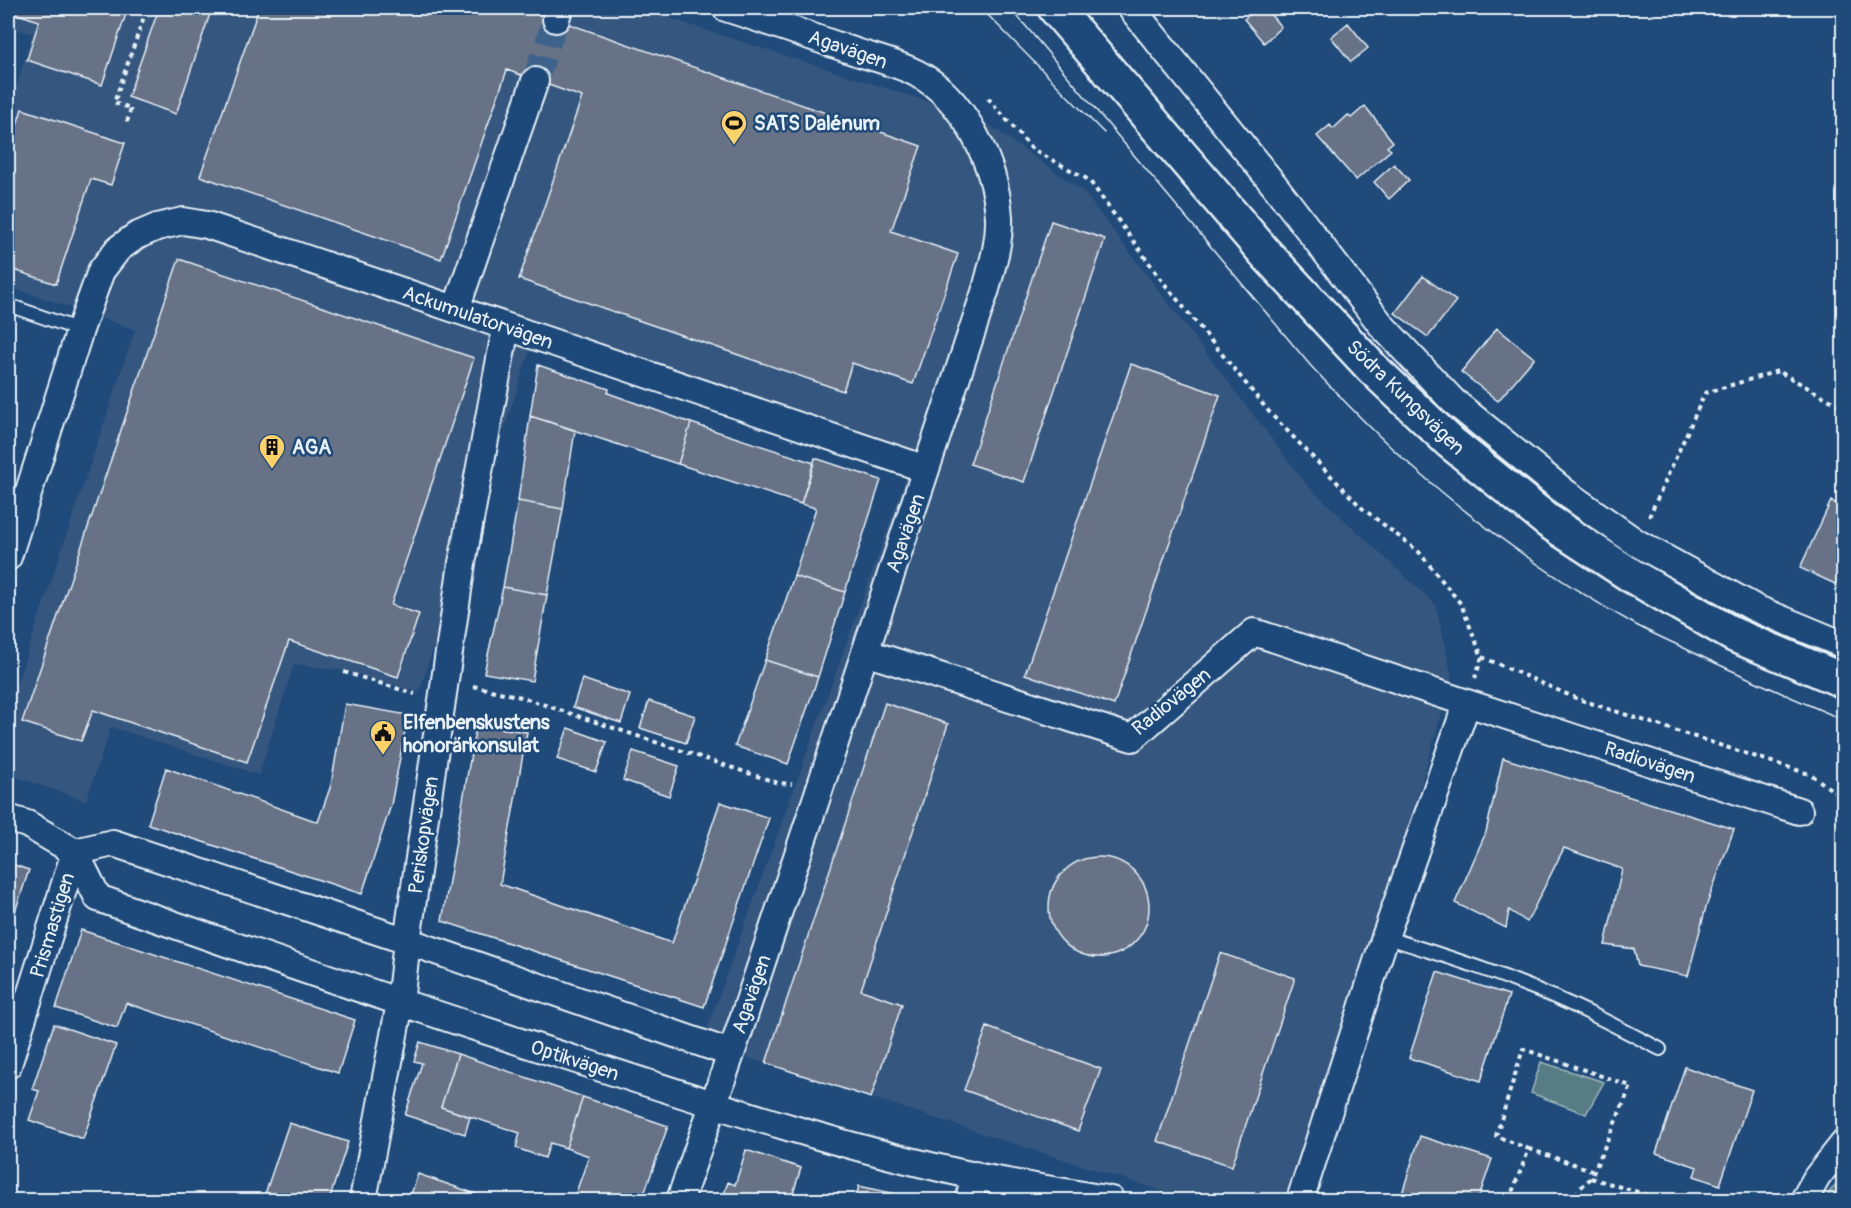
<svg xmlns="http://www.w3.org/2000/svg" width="1851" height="1208" font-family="Pangolin,sans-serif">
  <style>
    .built { fill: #35567e }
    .green { fill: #577d83; stroke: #a0b7be; stroke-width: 1.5 }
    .building { fill: #687287; stroke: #e8f1f8; stroke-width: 1.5 }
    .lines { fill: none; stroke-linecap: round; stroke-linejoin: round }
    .minor-tunnel { stroke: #3d638d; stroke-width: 26; stroke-dasharray: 26 13; stroke-linecap: butt }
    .service-casing { stroke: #e8f1f8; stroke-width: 16 }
    .minor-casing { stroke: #e8f1f8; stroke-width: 30 }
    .secondary-casing { stroke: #e8f1f8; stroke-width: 38 }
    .path { stroke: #e8f1f8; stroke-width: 4; stroke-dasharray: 4.5 4.5; stroke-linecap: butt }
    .service { stroke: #1f4a7a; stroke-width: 12 }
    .minor { stroke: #1f4a7a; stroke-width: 26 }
    .secondary { stroke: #1f4a7a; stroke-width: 33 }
    .tram { stroke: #e8f1f8; stroke-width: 1.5 }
    .labels { text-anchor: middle; stroke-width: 5; stroke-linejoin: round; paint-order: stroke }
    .street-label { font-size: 20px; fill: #e8f1f8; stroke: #1f4a7a }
    .poi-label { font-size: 20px; font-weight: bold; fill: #e8f1f8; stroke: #1f4a7a; text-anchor: start }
  </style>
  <rect width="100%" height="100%" fill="#1f4a7a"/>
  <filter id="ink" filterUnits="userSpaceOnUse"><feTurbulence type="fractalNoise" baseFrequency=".0167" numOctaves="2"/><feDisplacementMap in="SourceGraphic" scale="12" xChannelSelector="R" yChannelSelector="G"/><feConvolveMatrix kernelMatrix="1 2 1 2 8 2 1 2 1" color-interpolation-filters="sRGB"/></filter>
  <g filter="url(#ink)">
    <path class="built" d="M8 8H638L979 118 1083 191 1306 484 1436 605 1452 678 1299 1200H1189L702 1043 914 456 536 331 419 692 345 671 294 664 259 775 111 727 86 801 8 774V710L135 330 8 286V115L32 34 8 26Z"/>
    <path class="green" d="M1541 1062 1604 1082 1586 1114 1531 1093Z
      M1843 1178V1200H1826L1830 1191Z"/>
    <path class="building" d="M8 8H128L102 85 27 60 39 21 8 11Z
      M159 8H212L176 114 128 97Z
      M259 8H523L921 146 891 231 958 254 913 384 852 363 843 391 519 279 582 97 507 70 441 259 200 176Z
      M1258 8H1265L1281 27 1264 43 1244 19Z
      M1348 23 1368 48 1351 62 1331 37Z
      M1365 106 1393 142 1387 147 1391 150 1356 180 1317 136 1330 125 1333 129 1348 115 1351 118Z
      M22 109 125 143 111 185 91 179 56 284 8 268V153Z
      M1394 164 1409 180 1389 199 1374 182Z
      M1051 221 1105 239 1024 482 970 464Z
      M179 259 474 358 391 605 419 614 398 677 289 641 247 762 93 710 81 741 22 722Z
      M1423 276 1456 301 1428 337 1395 313Z
      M1497 328 1534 358 1498 401 1461 372Z
      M1131 364 1220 395 1114 705 1025 674Z
      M538 365 609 389 608 393 691 423 678 464 530 416Z
      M530 416 575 430 563 509 518 501Z
      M691 423 814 463 801 504 678 464Z
      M815 458 881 480 845 592 794 576 816 508 801 504Z
      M518 501 563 509 547 595 503 587Z
      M1831 501 1844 507V588L1800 568Z
      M794 576 845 592 818 677 765 660Z
      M503 587 547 595 532 681 484 673Z
      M765 660 818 677 788 764 735 746Z
      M582 679 630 695 621 723 573 707Z
      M649 701 695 716 686 743 640 728Z
      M885 703 948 724 861 990 902 1004 871 1098 766 1063Z
      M345 704 408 715 391 805 362 894 148 824 166 768 318 822 331 785Z
      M476 725 527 732 500 884 672 943 720 802 769 818 704 1007 442 921Z
      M568 728 607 742 596 772 557 759Z
      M633 751 679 766 669 796 623 780Z
      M1503 758 1734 829 1706 907 1688 976 1638 966 1634 949 1605 945 1622 869 1564 848 1527 922 1509 910 1506 928 1455 903 1486 832Z
      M1049 907a50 50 0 1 1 100 0a50 50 0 1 1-100 0Z
      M8 863 29 870 8 933Z
      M81 930 355 1020 338 1073 126 1003 117 1028 56 1008Z
      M1220 953 1295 978 1232 1166 1157 1141Z
      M1437 972 1509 995 1481 1081 1409 1058Z
      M54 1024 116 1045 83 1139 29 1120 39 1091 32 1089Z
      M987 1027 1101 1069 1078 1131 964 1090Z
      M420 1042 458 1054 441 1107 470 1117 465 1134 405 1115 422 1063 414 1061Z
      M458 1054 583 1097 566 1148 550 1143 545 1158 516 1148 520 1133 441 1107Z
      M1685 1067 1752 1090 1720 1185 1694 1176 1697 1167 1656 1153Z
      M583 1097 668 1126 642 1200H581L574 1198 589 1156 566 1148Z
      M289 1123 348 1142 329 1200H263Z
      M1420 1136 1492 1159 1478 1200H1400Z
      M746 1150 801 1168 791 1200H722L728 1182 735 1185Z
      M418 1174 476 1194 474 1200H409Z
      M859 1186 924 1200H855Z
      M8 1193 29 1200H8Z
      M1597 1195 1615 1200H1595Z"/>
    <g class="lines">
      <path class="minor-tunnel" d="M535 81 556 19"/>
      <g class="service-casing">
        <path id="service" d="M8 305 80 330
          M1385 937C1430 951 1476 965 1520 983 1568 1001 1614 1025 1660 1049"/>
      </g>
      <g class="minor-casing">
        <path id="minor" d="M1131 8 1275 186 1383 327 1453 401 1566 493 1637 543 1755 608 1844 645
          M556 19 559 8
          M456 309 535 81
          M8 557 80 330 101 271 118 249 136 236 157 227 183 221 207 225 926 469
          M865 652 1132 738 1254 632 1467 703 1385 937 1300 1200
          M1467 703 1799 811
          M8 818 27 824 75 852 98 898C262 956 426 1012 592 1065 718 1106 845 1148 975 1176 1020 1185 1066 1192 1111 1200
          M75 852 113 843 407 941 730 1053
          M8 1065 75 852
          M363 1200 400 1003 407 941 462 563 506 327
          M680 1200 739 1031 986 289C992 266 1000 242 999 217 996 165 964 97 916 73 899 64 875 58 856 52 813 37 770 22 726 8
          M969 1200 975 1175
          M1804 1200 1817 1177 1844 1143"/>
      </g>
      <g class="secondary-casing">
        <path id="secondary" d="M1055 8 1265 253 1372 368 1450 442 1548 521 1632 576 1734 635 1844 681"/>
      </g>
      <path class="path" d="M988 98 1032 149 1089 180 1163 282 1270 413 1362 508 1419 552 1461 604 1482 657 1475 678
        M127 122 131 108 114 103 147 8
        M1649 517 1705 393 1778 371 1837 404 1844 401
        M1482 657 1578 699 1812 775 1837 794 1844 819
        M344 672 415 694
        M473 686 521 697 778 783 792 784
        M1529 1149 1594 1171
        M1591 1178 1664 1200
        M1509 1200 1529 1149 1496 1136 1523 1049 1631 1086 1591 1178 1578 1190 1574 1200"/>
      <use href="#service" class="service"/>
      <use href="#minor" class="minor"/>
      <use href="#secondary" class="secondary"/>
      <path class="tram" d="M981 8 1104 133
        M1008 8 1019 18 1310 365C1338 395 1366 424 1396 452 1469 519 1550 577 1636 625 1653 634 1672 642 1690 651 1740 675 1792 698 1844 720"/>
    </g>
  </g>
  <defs>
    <g id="stadium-pin" transform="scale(1.35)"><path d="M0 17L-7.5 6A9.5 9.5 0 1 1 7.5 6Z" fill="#ffd166" stroke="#1f4a7a"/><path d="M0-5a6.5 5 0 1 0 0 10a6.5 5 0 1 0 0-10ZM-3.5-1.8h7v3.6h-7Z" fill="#111"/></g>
    <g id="building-pin" transform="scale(1.35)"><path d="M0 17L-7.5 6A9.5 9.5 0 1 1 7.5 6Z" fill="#ffd166" stroke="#1f4a7a"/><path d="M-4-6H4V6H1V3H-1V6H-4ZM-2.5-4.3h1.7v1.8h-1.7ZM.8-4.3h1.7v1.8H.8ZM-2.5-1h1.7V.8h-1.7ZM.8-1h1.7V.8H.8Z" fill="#111"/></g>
    <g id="civic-pin" transform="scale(1.35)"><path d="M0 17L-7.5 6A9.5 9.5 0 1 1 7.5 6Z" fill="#ffd166" stroke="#1f4a7a"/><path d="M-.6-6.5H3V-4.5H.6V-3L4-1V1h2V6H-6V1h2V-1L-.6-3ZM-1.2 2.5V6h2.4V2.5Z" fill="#111"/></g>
  </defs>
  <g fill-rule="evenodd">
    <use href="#stadium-pin" x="734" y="123"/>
    <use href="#building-pin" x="272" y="447"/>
    <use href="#civic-pin" x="383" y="733"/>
  </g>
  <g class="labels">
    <g class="street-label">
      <text transform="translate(848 49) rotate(19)" y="7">Agavägen</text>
      <text transform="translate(478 317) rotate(19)" y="7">Ackumulatorvägen</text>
      <text transform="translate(1406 397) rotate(44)" y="7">Södra Kungsvägen</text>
      <text transform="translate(905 533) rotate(-71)" y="7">Agavägen</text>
      <text transform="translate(1171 701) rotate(-39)" y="7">Radiovägen</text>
      <text transform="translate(1650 762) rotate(18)" y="7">Radiovägen</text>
      <text transform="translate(423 835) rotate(-82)" y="7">Periskopvägen</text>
      <text transform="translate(52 925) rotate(-73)" y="7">Prismastigen</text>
      <text transform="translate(751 994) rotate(-71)" y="7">Agavägen</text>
      <text transform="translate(575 1060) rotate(18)" y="7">Optikvägen</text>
    </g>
    <g class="poi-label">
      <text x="754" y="130">SATS Dalénum</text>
      <text x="292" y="454">AGA</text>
      <text x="403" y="729">Elfenbenskustens<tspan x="403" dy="23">honorärkonsulat</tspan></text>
    </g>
  </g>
  <rect width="1851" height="1208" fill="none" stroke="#1f4a7a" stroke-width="30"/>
  <rect x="15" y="15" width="1821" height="1178" fill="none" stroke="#e8f1f8" stroke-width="2" filter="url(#ink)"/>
</svg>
